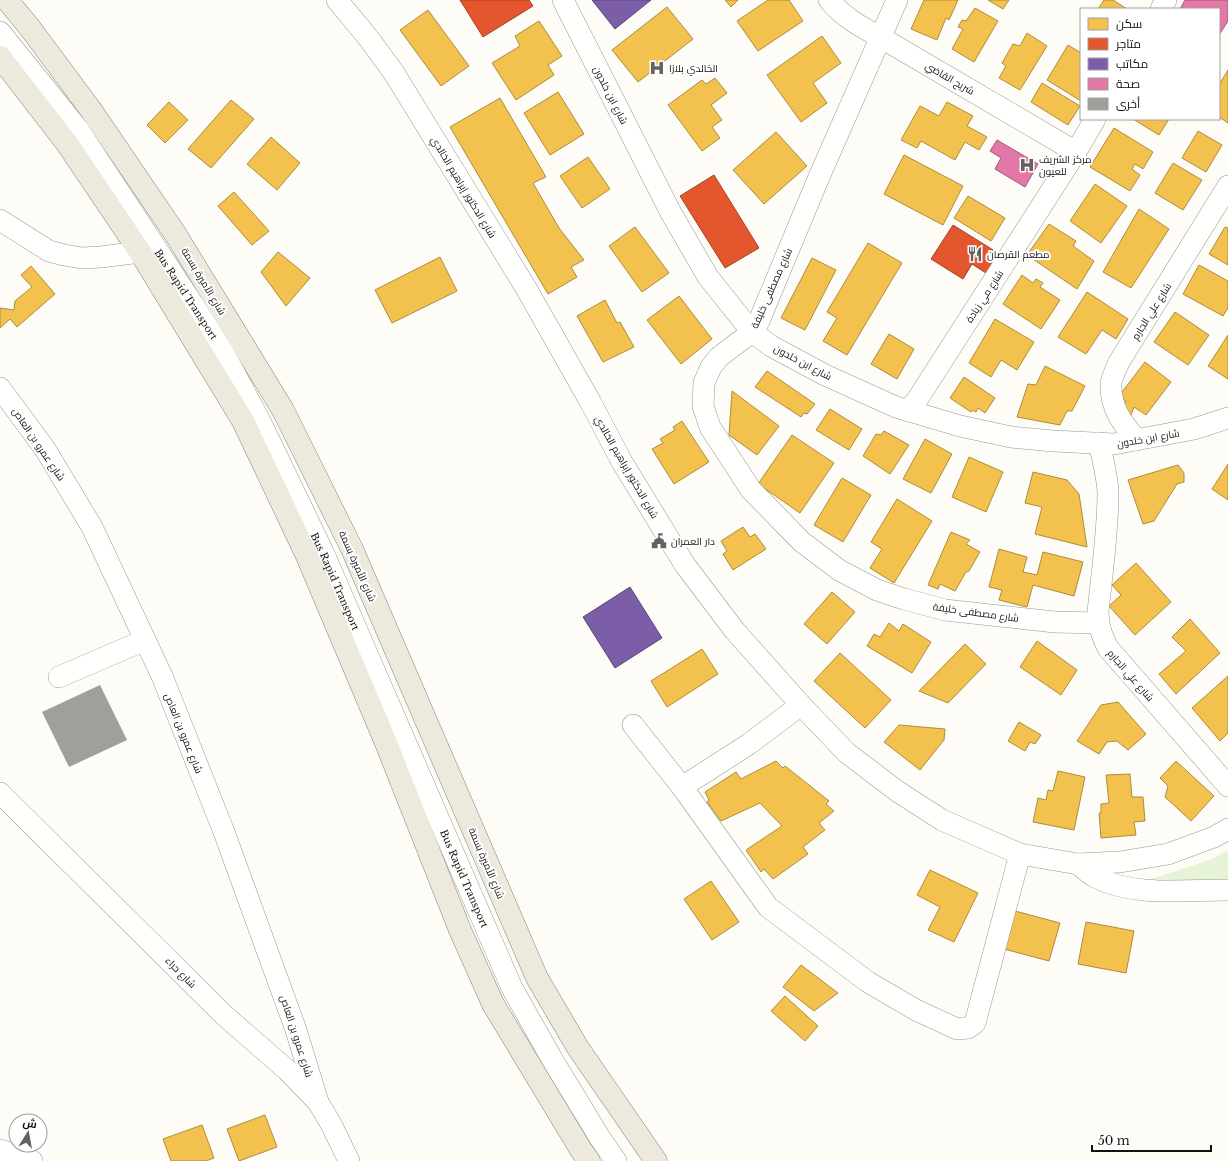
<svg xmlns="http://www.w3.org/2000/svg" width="1228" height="1161" font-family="'Libre Baskerville',Cairo,serif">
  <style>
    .green { fill: #e7f3d7 }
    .homes { fill: #f2c14e; stroke: #ae8c3c }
    .shops { fill: #e4572e; stroke: #a54225 }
    .offices { fill: #7b5ea7; stroke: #5b477a }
    .health { fill: #e377a8; stroke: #a4587b }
    .building { fill: #a19f9c }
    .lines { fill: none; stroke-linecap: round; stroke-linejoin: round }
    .minor-casing { stroke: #979795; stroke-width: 22 }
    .major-casing { stroke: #858482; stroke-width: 23 }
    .minor { stroke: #fffffe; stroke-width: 21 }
    .major { stroke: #ede9dc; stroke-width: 22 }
    .labels { text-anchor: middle; stroke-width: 4; stroke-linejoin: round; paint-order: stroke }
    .poi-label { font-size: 10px; fill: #111; stroke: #fff; text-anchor: start }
    .street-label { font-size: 10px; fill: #111; stroke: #fff }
  </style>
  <rect width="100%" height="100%" fill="#fdfcf7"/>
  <path class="green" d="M1228 850V884L1133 885 1212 859Z"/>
  <path class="homes" d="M725 0H738L731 7Z
    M768 0H789L803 21 758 51 737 21Z
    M924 0H958L949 20 946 18 937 40 911 29Z
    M988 0H1009L1003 9Z
    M1104 0H1113L1127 9H1098Z
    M667 7 693 39 638 82 612 50Z
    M975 8 998 21 974 62 952 49 963 29 958 27 962 20 966 21Z
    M428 10 469 66 441 86 400 30Z
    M539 21 562 56 548 65 554 75 516 100 492 63 520 46 515 36Z
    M1027 33 1047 46 1020 90 999 78 1006 66 1002 63 1013 44 1020 46Z
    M822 36 841 63 813 83 827 103 801 122 767 75Z
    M1068 45 1081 53V101L1047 80Z
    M1228 70V123L1219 117V85Z
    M715 78 727 93 711 105 722 120 712 127 720 138 702 151 668 105 702 80 706 84Z
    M1042 83 1080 106 1068 125 1031 102Z
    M558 92 584 134 550 155 524 113Z
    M500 98 546 177 533 183 559 228 584 260 571 267 577 277 548 294 450 127Z
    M231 100 254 119 211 168 188 149Z
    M169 102 188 120 165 143 147 125Z
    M947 102 973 116 967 126 987 137 979 150 965 142 955 160 921 141 917 148 901 140 920 106 939 116Z
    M1133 119H1169L1159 135Z
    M1114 128 1153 152 1143 169 1135 164 1132 169 1140 175 1130 191 1090 167Z
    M1198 131 1222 145 1206 172 1182 158Z
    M776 132 807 166 764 204 733 170Z
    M271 137 300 163 277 190 247 164Z
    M904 155 963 186 943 225 884 194Z
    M588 157 610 189 582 208 560 176Z
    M1173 163 1202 180 1183 210 1155 193Z
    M1095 184 1127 206 1101 243 1070 221Z
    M234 192 269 231 252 245 218 206Z
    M968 196 1005 218 991 241 954 218Z
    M1139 209 1169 229 1131 288 1103 272Z
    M1049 224 1076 241 1073 246 1094 261 1077 289 1027 255Z
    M635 227 669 273 642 292 609 246Z
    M1225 227 1228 228V265L1209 254Z
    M868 243 902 263 847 355 823 341 837 318 827 312Z
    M278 252 310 278 286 306 261 272Z
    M440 257 457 291 392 323 375 290Z
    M812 258 836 270 805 330 781 318Z
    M1199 265 1228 281V308L1223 316 1183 294Z
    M31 266 55 294 17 327 10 319 0 328V308L14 310 15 301 32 287 21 275Z
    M1022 275 1033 283 1036 279 1043 283 1040 287 1060 300 1041 329 1003 304Z
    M1087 292 1128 319 1116 339 1102 330 1086 354 1058 337Z
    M679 296 712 339 681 364 647 320Z
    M605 300 617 323 620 322 634 347 603 362 577 316Z
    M1175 312 1209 335 1188 365 1154 342Z
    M995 319 1034 342 1017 370 1001 360 991 377 969 363Z
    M889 334 914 349 897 379 871 364Z
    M1228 335V379L1208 366Z
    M1145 362 1171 382 1146 415 1134 407 1131 415 1121 408 1126 401 1119 396Z
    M1045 366 1085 386 1072 411H1067L1060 425 1017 417 1028 384 1036 385Z
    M767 371 815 404 807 414 804 413 801 417 755 387Z
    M964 377 995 398 985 413 978 408 976 412 972 410 971 412 950 398Z
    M732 391 779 426 757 455 729 435Z
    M830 409 862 429 849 450 816 430Z
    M682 421 709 462 674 484 652 449 663 443 660 439 675 430 673 427Z
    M884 431 909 445 890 474 863 456 876 434 881 435Z
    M792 435 834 463 800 513 758 484Z
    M925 439 952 454 931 493 903 479Z
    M969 457 1003 472 986 512 952 497Z
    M1228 464V500L1212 489Z
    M1178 465 1184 473V482L1177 484 1154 521 1143 524 1128 480Z
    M1033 472 1067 480 1079 494 1087 547 1035 534 1042 507 1025 503Z
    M842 478 871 495 843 542 814 525Z
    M897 499 932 521 894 583 870 568 882 549 871 542Z
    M743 527 750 537 755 534 766 549 733 570 723 554 727 551 721 541Z
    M951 532 970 540 966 544 980 552 969 571 966 572 955 591 940 584 938 589 928 585Z
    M999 549 1027 557 1023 572 1037 575 1043 552 1083 562 1074 596 1033 585 1027 607 999 600 1002 590 989 587Z
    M1136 563 1171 602 1135 635 1109 606 1121 595 1112 585Z
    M832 592 855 612 827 644 804 624Z
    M1190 619 1220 653 1176 694 1159 674 1186 651 1172 637Z
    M889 623 899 631 903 624 931 642 912 673 867 646 874 634 880 637Z
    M1037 641 1077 670 1061 695 1020 667Z
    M965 644 986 664 948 703 919 691Z
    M702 649 718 674 667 707 651 681Z
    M840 653 891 700 865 728 814 681Z
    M1228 676V733L1220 741 1192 708Z
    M1118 702 1146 734 1128 750 1117 741 1107 742 1099 754 1077 741 1101 705Z
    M1019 722 1041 735 1035 744 1030 742 1025 751 1008 741Z
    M899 725 945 729 944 740 920 770 884 742Z
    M776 761 783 768 785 766 829 801 826 804 834 811 819 823 825 830 803 847 808 854 773 879 764 869 761 872 746 850 782 826 760 803 721 821 707 802 709 800 705 792 736 772 741 779Z
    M1176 761 1214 796 1191 821 1165 797 1168 786 1160 778Z
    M1058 771 1085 777 1074 830 1033 822 1038 798 1046 800 1048 790 1053 791Z
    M1130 774 1132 797H1143L1145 821 1134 822 1136 835 1101 838 1099 813H1101V804L1109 803 1106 775Z
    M930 870 978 893 954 942 928 930 940 907 917 895Z
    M711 881 739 922 712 940 684 899Z
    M1015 911 1060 923 1049 961 1004 949Z
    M1086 922 1134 931 1126 973 1078 964Z
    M801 965 838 993 814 1011 783 987Z
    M785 996 818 1026 805 1041 771 1011Z
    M265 1115 277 1147 239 1161 227 1129Z
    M202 1125 214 1158 206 1161H171L163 1139Z"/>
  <path class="shops" d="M460 0H529L533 6 483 37Z
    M714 175 759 248 725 268 680 196Z
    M953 225 998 253 986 273 972 264 963 279 931 259Z"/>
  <path class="offices" d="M592 0H651L615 29Z
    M630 587 662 638 615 668 583 617Z"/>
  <path class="health" d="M1185 0H1228V21L1219 35V9H1180Z
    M997 140 1038 164 1025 187 995 169 1001 158 990 151Z"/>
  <path class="building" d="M100 685 127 740 69 767 42 712Z"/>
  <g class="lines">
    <g class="minor-casing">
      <g id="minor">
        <path d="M337 0 370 40 394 73 526 288 591 403 622 462 685 565 735 631 801 705 847 753 897 791 942 820 1020 854 1078 864 1120 862 1168 854 1214 837 1228 829"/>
        <path d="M563 0 671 213 708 277 752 332 771 346 825 375 896 407 960 426 1011 437 1053 441 1114 444 1194 429 1228 418"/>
        <path d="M829 0C843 17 861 27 880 37L1076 152"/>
        <path d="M897 0 819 177 759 321 752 332 719 357 711 367 704 383 703 406 710 427 751 490 802 542 839 570 877 590 904 599 945 610 1055 622 1098 623"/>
        <path d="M1161 9 1166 0"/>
        <path id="s1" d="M0 32 78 129 219 344 261 423 324 554 512 988 552 1059 600 1138 616 1161"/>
        <path d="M0 220 49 251 64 255 82 258 101 257 140 252"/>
        <path d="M0 388 45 449 92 527 162 676 224 832 296 1030 318 1102"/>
        <path d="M908 411 917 400 1076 152 1095 119"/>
        <path d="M1137 440C1122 423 1110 408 1111 383 1112 377 1116 369 1119 362L1228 186"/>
        <path d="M1099 443C1103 459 1107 475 1108 492 1108 532 1102 572 1098 612 1098 626 1102 636 1108 648L1228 786"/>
        <path d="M59 677 145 640"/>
        <path d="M633 725 682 787 768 907 868 982 916 1010 957 1029 968 1028 975 1023 1020 854"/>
        <path d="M682 787 749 744 801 705"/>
        <path d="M0 793 225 1016 287 1070 318 1102 331 1124 349 1161"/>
        <path d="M1078 864C1083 868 1089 874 1095 877 1135 897 1184 890 1228 890"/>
        <path d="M0 1150 26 1158 32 1161"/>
      </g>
    </g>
    <g class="major-casing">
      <path id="major" d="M7 0 30 28 91 110 176 235 283 410 352 549 537 978 578 1048 656 1161
        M0 57 68 145 140 252 243 421 307 556 386 743 460 930 493 1004 581 1150 589 1161"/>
    </g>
    <use href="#minor" class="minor"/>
    <use href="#major" class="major"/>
  </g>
  <defs>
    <g id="hospital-bare" transform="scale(1.2)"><path d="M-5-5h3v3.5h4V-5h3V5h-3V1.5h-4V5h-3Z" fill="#646362" stroke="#fff" stroke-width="2.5" paint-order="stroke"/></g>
    <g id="restaurant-bare" transform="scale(1.2)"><path d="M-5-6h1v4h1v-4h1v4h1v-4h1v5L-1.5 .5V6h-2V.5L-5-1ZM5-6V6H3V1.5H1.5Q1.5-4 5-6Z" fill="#646362" stroke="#fff" stroke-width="2.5" paint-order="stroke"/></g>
    <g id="civic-bare" transform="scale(1.2)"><path d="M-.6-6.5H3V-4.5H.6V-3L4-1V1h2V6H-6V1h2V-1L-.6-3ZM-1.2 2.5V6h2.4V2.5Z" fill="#646362" stroke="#fff" stroke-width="2.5" paint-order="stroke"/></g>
  </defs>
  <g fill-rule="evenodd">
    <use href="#hospital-bare" x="657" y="68"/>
    <use href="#hospital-bare" x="1027" y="165"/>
    <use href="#restaurant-bare" x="975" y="254"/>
    <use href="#civic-bare" x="659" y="541"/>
  </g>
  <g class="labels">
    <g class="poi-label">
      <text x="669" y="72">الخالدي بلازا</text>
      <text x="1039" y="163">مركز الشريف<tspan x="1039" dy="12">للعيون</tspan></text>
      <text x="987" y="258">مطعم القرصان</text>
      <text x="671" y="545">دار العمران</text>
    </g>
    <g class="street-label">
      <text transform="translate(950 78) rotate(30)" y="4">شريح القاضي</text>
      <text transform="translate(611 95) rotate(63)" y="4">شارع ابن خلدون</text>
      <text transform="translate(464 187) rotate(59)" y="4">شارع الدكتور إبراهيم الخالدي</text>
      <text transform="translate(204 281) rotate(59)" y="4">شارع الأميرة بسمة</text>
      <text transform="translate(771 288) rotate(-66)" y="4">شارع مصطفى خليفة</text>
      <text dy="4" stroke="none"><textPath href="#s1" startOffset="322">Bus Rapid Transport</textPath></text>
      <text transform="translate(984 296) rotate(-57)" y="4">شارع مي زيادة</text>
      <text transform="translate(1151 311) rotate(-58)" y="4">شارع علي الجارم</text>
      <text transform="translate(803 362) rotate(28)" y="4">شارع ابن خلدون</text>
      <text transform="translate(1148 438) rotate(-10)" y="4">شارع ابن خلدون</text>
      <text transform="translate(39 444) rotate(56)" y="4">شارع عمرو بن العاص</text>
      <text transform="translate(627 467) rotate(60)" y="4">شارع الدكتور إبراهيم الخالدي</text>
      <text transform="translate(358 566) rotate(66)" y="4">شارع الأميرة بسمة</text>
      <text dy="4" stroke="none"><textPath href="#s1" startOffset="646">Bus Rapid Transport</textPath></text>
      <text transform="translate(976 612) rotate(8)" y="4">شارع مصطفى خليفة</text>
      <text transform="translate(1131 675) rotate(49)" y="4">شارع علي الجارم</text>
      <text transform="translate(184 733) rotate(68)" y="4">شارع عمرو بن العاص</text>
      <text transform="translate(487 863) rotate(67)" y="4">شارع الأميرة بسمة</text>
      <text dy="4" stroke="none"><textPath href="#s1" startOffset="970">Bus Rapid Transport</textPath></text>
      <text transform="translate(181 972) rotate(45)" y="4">شارع حراء</text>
      <text transform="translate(297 1036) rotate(72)" y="4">شارع عمرو بن العاص</text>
    </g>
  </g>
  <rect x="1080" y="8" width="140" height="112" fill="#ffffff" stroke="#a0a0a0"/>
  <rect x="1088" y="18" width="20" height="12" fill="#f2c14e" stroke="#a0a0a0"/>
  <text x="1116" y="28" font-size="12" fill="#111111">سكن</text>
  <rect x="1088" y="38" width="20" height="12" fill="#e4572e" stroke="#a0a0a0"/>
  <text x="1116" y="48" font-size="12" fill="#111111">متاجر</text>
  <rect x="1088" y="58" width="20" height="12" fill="#7b5ea7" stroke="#a0a0a0"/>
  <text x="1116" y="68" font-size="12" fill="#111111">مكاتب</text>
  <rect x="1088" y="78" width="20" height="12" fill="#e377a8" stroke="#a0a0a0"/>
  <text x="1116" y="88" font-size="12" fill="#111111">صحة</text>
  <rect x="1088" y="98" width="20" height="12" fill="#a19f9c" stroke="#a0a0a0"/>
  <text x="1116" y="108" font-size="12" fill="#111111">أخرى</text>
  <g transform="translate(28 1133) rotate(11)"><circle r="19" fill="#ffffff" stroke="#a0a0a0"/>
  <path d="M0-3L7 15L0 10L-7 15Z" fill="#646362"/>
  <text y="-6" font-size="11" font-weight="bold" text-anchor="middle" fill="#111111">ش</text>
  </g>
  <path d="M1092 1145v6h119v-6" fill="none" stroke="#111111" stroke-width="2"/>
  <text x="1098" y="1145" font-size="12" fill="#111111" stroke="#ffffff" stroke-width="3" paint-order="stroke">50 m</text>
</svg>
